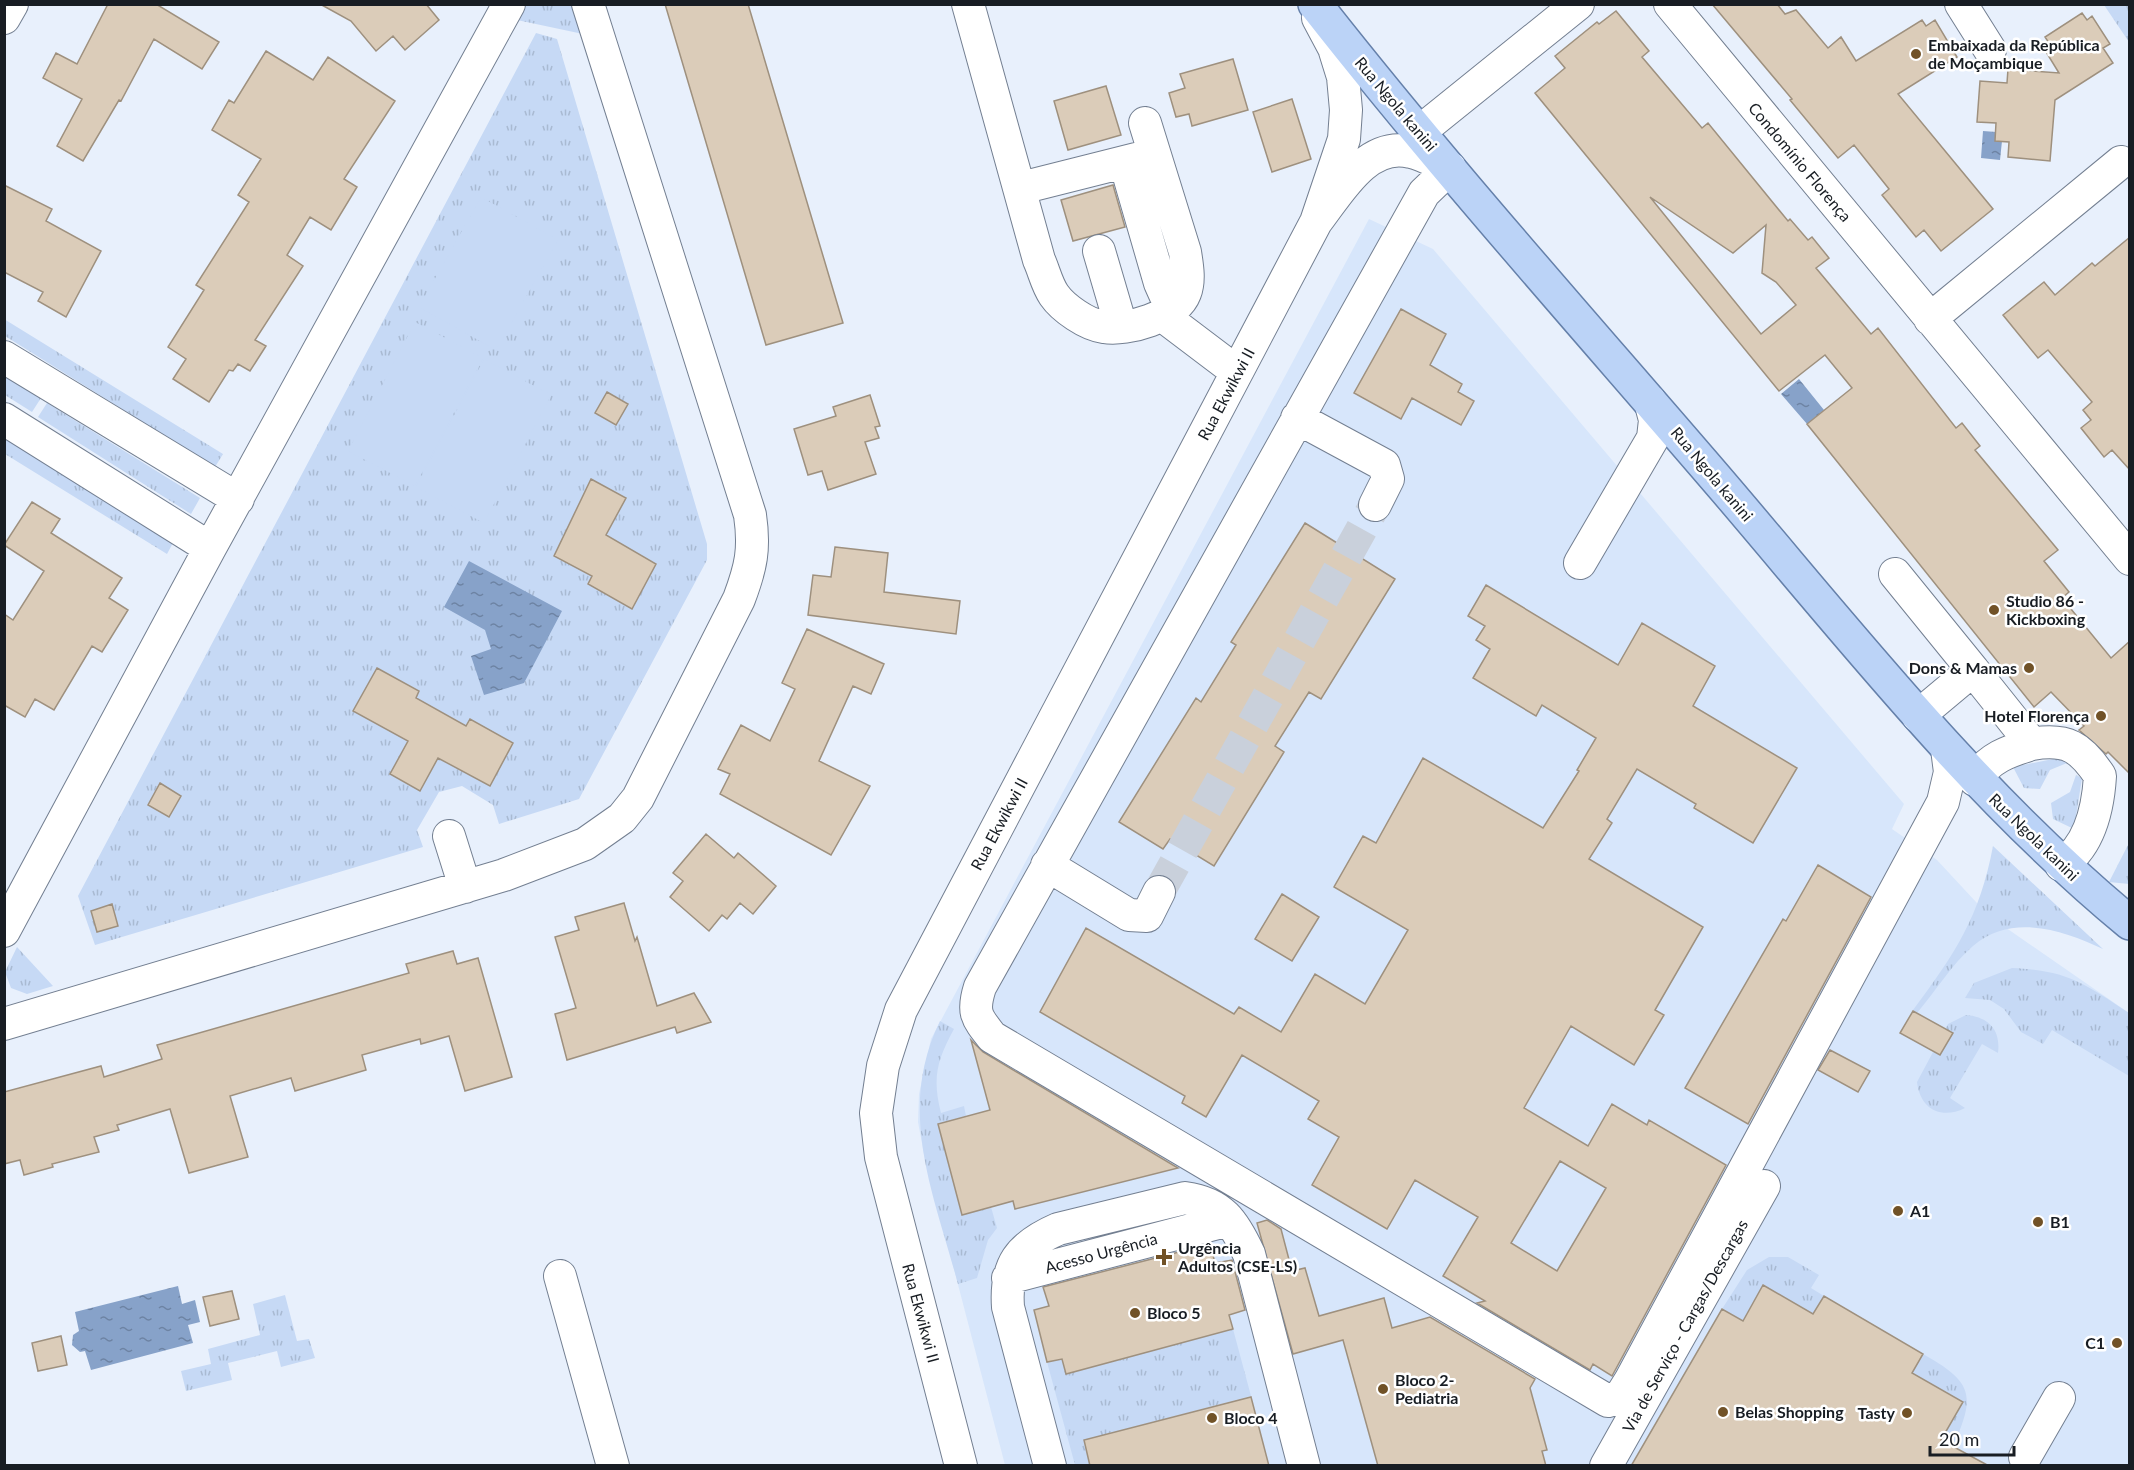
<svg xmlns="http://www.w3.org/2000/svg" width="2134" height="1470" font-family="Lato,sans-serif">
  <style>
    .built { fill: #d7e6fb }
    .grass { fill: url(#grass-tufts) }
    .pitch { fill: #c6d9f5 }
    .water { fill: url(#water-ripples) }
    .building { fill: #dbccb9; stroke: #9e907e; stroke-width: 1.5; fill-rule: evenodd }
    .lines { fill: none; stroke-linecap: round; stroke-linejoin: round }
    .minor-tunnel { stroke: #c9d0db; stroke-width: 32; stroke-dasharray: 32 16; stroke-linecap: butt }
    .minor-casing { stroke: #737f91; stroke-width: 34 }
    .major-casing { stroke: #6580aa; stroke-width: 36 }
    .minor { stroke: #fff; stroke-width: 32 }
    .major { stroke: #bbd3f7; stroke-width: 33 }
    .poi-dot { fill: #715227; stroke: #fff; stroke-width: 2 }
    .labels { text-anchor: middle; stroke-width: 5; stroke-linejoin: round; paint-order: stroke }
    .poi-label { font-size: 16px; font-weight: bold; fill: #181d23; stroke: #fff; text-anchor: start }
    .street-label { font-size: 16px; fill: #181d23; stroke: #fff }
  </style>
  <defs>
    <pattern id="grass-tufts" width="24" height="20" patternUnits="userSpaceOnUse" patternTransform="scale(1.5)"><rect width="24" height="20" fill="#c6d9f5"/><path d="M3 7l-1-3M5 7V3M7 7l1-3M15 17l-1-3M17 17v-4M19 17l1-3" fill="none" stroke="#a9bad2"/></pattern>
    <pattern id="water-ripples" width="26" height="14" patternUnits="userSpaceOnUse" patternTransform="scale(1.5)"><rect width="26" height="14" fill="#87a2c9"/><path d="M2 4q2-2 4 0t4 0M15 11q2-2 4 0t4 0" fill="none" stroke="#6d83a3"/></pattern>
  </defs>
  <rect width="100%" height="100%" fill="#e8f0fc"/>
  <path class="built" d="M1369 219 1433 249 1904 804 1892 829 1937 860 1989 916 2129 1013V1465H1005L924 1154 918 1122 919 1094 931 1039Z"/>
  <path class="grass" d="M525 5H576L583 34 517 20Z
    M2104 5H2129V42Z
    M536 33 557 39 707 544V560L579 799 499 824 493 805 462 786 439 792 417 830 423 847 95 945 78 896Z
    M4 319 223 454 215 467 5 336Z
    M4 375 41 398 32 412 5 395Z
    M47 403 200 498 191 514 38 417Z
    M4 436 174 541 167 554 5 454Z
    M2063 757 2067 763 2050 770 2040 789 2024 788 2013 767Z
    M2076 775 2082 778 2074 829 2053 819 2051 803 2070 792Z
    M2129 843V884L2109 882Z
    M1993 846 2103 949C2062 930 2012 913 1973 946 1952 964 1935 992 1917 1013L1913 1010C1955 954 1980 916 1993 846Z
    M17 947 53 986 27 994 11 988 5 972Z
    M2012 968C2069 971 2083 983 2129 1013V1076L2052 1030 2043 1044 2021 1032 2004 1009 1990 1000 1965 998 1974 983Z
    M1966 1015C1989 1017 2001 1030 1998 1053L1982 1044 1950 1098 1965 1108C1941 1120 1920 1109 1917 1082L1948 1024Z
    M940 1021 954 1029C937 1060 932 1078 941 1113L964 1106 966 1116 938 1124 963 1215 991 1207 997 1228 988 1240 977 1278 958 1284C934 1194 896 1111 940 1021Z
    M1769 1257H1788L1819 1275 1811 1288 1824 1296 1813 1314 1763 1285 1743 1321 1722 1309 1747 1270Z
    M285 1295 297 1341 309 1339 315 1358 281 1367 277 1351 228 1363 232 1380 186 1391 181 1371 211 1364 208 1349 260 1335 253 1304Z
    M1233 1329 1251 1396 1084 1440 1090 1465H1075L1047 1362 1062 1359 1067 1374Z
    M1923 1354C1973 1382 1976 1395 1953 1446L1941 1439 1963 1402 1912 1373Z"/>
  <path class="pitch" d="M481 197 558 240 496 350 419 307Z
    M415 322 483 358 415 486 348 451Z
    M484 359 551 395 484 523 416 487Z"/>
  <path class="water" d="M1983 131 1996 132 1995 140 2002 141 2000 160 1981 158Z
    M1799 379 1824 410 1807 424 1781 394Z
    M469 561 562 611 524 683 484 695 471 656 491 649 485 630 444 607Z
    M178 1286 182 1304 195 1300 200 1322 188 1325 193 1343 91 1370 85 1351 80 1352 72 1345 73 1335 79 1331 75 1312Z"/>
  <path class="building" d="M108 4H156L219 42 202 69 154 39 121 101 119 100 83 161 57 146 82 99 43 78 56 53 77 64Z
    M320 4H426L439 20 405 50 393 36 376 51 351 21Z
    M665 4H748L843 323 766 345Z
    M1712 4H1777L1785 14 1796 10 1828 48 1841 37 1856 61 1922 20 1926 26 1935 20 1957 57 1898 94 1993 209 1941 251 1924 230 1916 237 1882 195 1889 189 1854 145 1838 158 1790 100 1792 99Z
    M1616 11 1649 51 1642 57 1702 128 1708 123 1788 221 1790 219 1808 240 1812 237 1829 258 1816 268 1871 334 1878 328 1956 428 1962 423 1980 446 1975 450 2058 550 2044 561 2069 592 2062 598 2111 658 2130 641V774L2108 752 2106 754 2079 730 2084 726 2051 692 2034 707 1807 424 1852 388 1825 355 1779 391 1535 93 1565 68 1555 56 1597 22 1599 24ZM1650 197 1733 253 1766 225 1762 273 1776 282 1796 305 1761 334Z
    M2082 13 2087 20 2092 16 2110 44 2103 48 2113 63 2055 100 2050 161 2008 157 2009 142 1995 141 1996 123 1977 122 1980 81 2007 83 2008 69 2059 73 2043 47 2049 43 2045 37Z
    M266 51 313 80 328 57 395 101 344 179 357 187 331 230 310 217 287 255 303 266 255 340 266 346 250 371 238 364 233 371 229 370 209 402 173 379 186 359 168 347 204 290 196 285 249 202 238 195 261 159 212 130 229 100 234 103Z
    M1233 59 1248 110 1192 126 1189 114 1176 117 1169 93 1185 88 1180 74Z
    M1106 86 1121 135 1068 150 1054 101Z
    M1292 99 1311 159 1272 172 1253 112Z
    M4 185 52 209 46 221 101 251 66 317 38 301 43 292 4 272Z
    M1113 185 1125 227 1073 241 1061 200Z
    M2130 237V470L2112 450 2104 457 2081 428 2091 420 2083 410 2092 402 2048 350 2038 358 2003 315 2044 282 2055 295 2092 263 2095 266Z
    M1401 309 1446 334 1430 365 1462 384 1458 392 1474 401 1461 425 1412 398 1401 419 1354 393Z
    M607 392 628 404 616 425 595 413Z
    M870 395 880 426 875 427 879 438 865 442 876 474 828 490 822 471 808 475 794 429 836 416 833 407Z
    M591 479 626 498 606 535 656 564 632 609 588 584 592 576 554 556Z
    M32 502 60 519 51 533 122 578 109 598 128 610 102 652 92 646 54 710 35 699 25 717 4 705V614L13 620 44 571 4 545Z
    M1305 523 1395 579 1321 699 1309 692 1275 746 1284 752 1214 866 1170 839 1163 849 1119 822 1196 698 1201 702 1236 645 1231 642Z
    M835 547 888 553 884 592 960 601 956 634 808 615 813 575 831 577Z
    M1486 585 1618 665 1642 623 1715 666 1693 706 1797 768 1753 843 1694 808 1696 804 1637 769 1607 819 1612 823 1589 859 1703 927 1655 1010 1664 1015 1634 1065 1571 1026 1524 1108 1588 1146 1612 1104 1647 1125 1649 1120 1726 1165 1612 1376 1593 1364 1590 1370 1477 1303 1485 1301 1443 1276 1478 1217 1415 1180 1387 1229 1312 1185 1339 1137 1308 1119 1319 1101 1242 1055 1206 1117 1182 1103 1185 1096 1040 1012 1086 928 1234 1014 1239 1007 1281 1032 1315 974 1365 1004 1408 930 1334 887 1363 836 1376 843 1423 758 1543 828 1579 771 1577 770 1596 738 1542 705 1536 716 1473 678 1490 649 1476 640 1485 626 1468 616ZM1560 1161 1606 1188 1557 1271 1511 1243Z
    M807 629 884 664 871 694 853 686 819 761 870 786 831 855 720 794 730 774 718 769 741 725 770 741 795 689 782 683Z
    M377 668 419 691 416 698 466 726 470 719 513 743 490 786 438 758 420 791 390 774 408 741 353 711Z
    M160 783 181 796 169 817 148 805Z
    M706 834 734 858 738 853 776 886 753 914 740 903 727 919 722 915 709 931 670 897 683 881 673 873Z
    M1818 865 1871 897 1748 1124 1685 1088 1783 919 1786 921Z
    M1282 894 1319 917 1292 961 1255 939Z
    M624 903 635 941 637 937 657 1006 694 993 711 1022 677 1033 675 1027 567 1060 555 1014 576 1008 555 937 579 930 575 917Z
    M112 904 118 926 97 932 91 911Z
    M453 951 457 964 478 958 512 1077 465 1091 449 1036 421 1044 420 1039 362 1055 366 1070 295 1091 291 1078 230 1096 248 1157 189 1173 170 1109 117 1125 119 1130 94 1137 99 1152 52 1164 53 1167 24 1175 20 1160 4 1164V1092L101 1066 104 1077 162 1059 157 1045 409 973 406 964Z
    M1913 1011 1953 1033 1940 1055 1900 1033Z
    M971 1040 983 1052 1178 1168 1015 1209 1013 1201 962 1215 938 1124 990 1110Z
    M1830 1050 1870 1071 1858 1092 1818 1070Z
    M1267 1220 1281 1229 1292 1271 1305 1268 1319 1316 1384 1298 1392 1328 1430 1317 1535 1379 1530 1388 1547 1450 1542 1451 1546 1466H1378L1343 1340 1293 1354 1257 1223Z
    M1210 1244 1215 1263 1232 1260 1245 1310 1229 1315 1233 1329 1066 1374 1062 1359 1047 1362 1034 1310 1049 1306 1043 1287Z
    M1763 1285 1813 1314 1824 1296 1923 1354 1912 1373 1963 1402 1941 1440 1989 1466H1631L1722 1309 1743 1321Z
    M232 1291 239 1319 210 1326 203 1297Z
    M61 1336 67 1365 38 1371 32 1343Z
    M1251 1397 1269 1466H1090L1084 1440Z"/>
  <g class="lines">
    <path class="minor-tunnel" d="M1159 892 1375 505"/>
    <g class="minor-casing">
      <path id="minor" d="M968 4 1039 260C1044 271 1047 285 1054 295 1063 308 1087 325 1104 327 1127 331 1176 317 1185 293 1190 280 1187 265 1185 252L1145 123
        M1670 4 2130 559
        M1961 4 1990 50
        M4 18 12 4
        M1418 133 1578 4
        M1125 162 1160 283 1172 310
        M1021 188 1144 157
        M1316 222C1338 194 1367 140 1411 152 1424 155 1437 163 1450 168L1424 193 980 987C972 1012 976 1017 992 1037L1608 1401 1620 1397 1630 1381 1943 802 1950 772 1947 749
        M1099 251 1121 326
        M1163 316 1237 372
        M1930 319 2121 162
        M4 357 238 499
        M1297 418 1384 465 1388 479 1375 505
        M4 419 210 548
        M1580 563 1653 438 1655 420 1650 401
        M1895 574 1973 670 1918 716
        M1973 670 2032 744C2009 751 1988 758 1975 780
        M2032 744C2067 738 2081 747 2100 776 2098 809 2090 846 2061 865
        M449 836 465 887
        M1047 865 1129 915 1147 916 1159 892
        M4 931 210 548 509 4
        M4 1024 504 875 585 844 622 818 638 798 739 599C751 567 755 549 750 515L588 4
        M560 1276 613 1466
        M1008 1278 1229 1220
        M2025 1457 2059 1398
        M961 1466 881 1157 876 1113 883 1066 901 1010 1316 222 1344 139 1346 110 1343 77 1334 48 1318 18
        M1050 1466 1008 1307C1005 1265 1019 1246 1058 1229L1185 1198C1222 1203 1234 1222 1249 1254L1304 1466
        M1606 1466 1764 1186"/>
    </g>
    <g class="major-casing">
      <path id="major" d="M1315 4C1446 171 1588 329 1726 490 1854 640 1977 797 2130 923"/>
    </g>
    <use href="#minor" class="minor"/>
    <use href="#major" class="major"/>
  </g>
  <g class="poi-dot">
    <circle cx="1916" cy="54" r="6"/>
    <circle cx="1994" cy="610" r="6"/>
    <circle cx="2029" cy="668" r="6"/>
    <circle cx="2101" cy="716" r="6"/>
    <circle cx="1898" cy="1211" r="6"/>
    <circle cx="2038" cy="1222" r="6"/>
    <path d="M1161 1248h6v6h6v6h-6v6h-6v-6h-6v-6h6z"/>
    <circle cx="1135" cy="1313" r="6"/>
    <circle cx="2117" cy="1343" r="6"/>
    <circle cx="1383" cy="1389" r="6"/>
    <circle cx="1723" cy="1412" r="6"/>
    <circle cx="1907" cy="1413" r="6"/>
    <circle cx="1212" cy="1418" r="6"/>
  </g>
  <g class="labels">
    <g class="poi-label">
      <text x="1928" y="51">Embaixada da República<tspan x="1928" dy="18">de Moçambique</tspan></text>
      <text x="2006" y="607">Studio 86 -<tspan x="2006" dy="18">Kickboxing</tspan></text>
      <text x="2017" y="674" text-anchor="end">Dons &amp; Mamas</text>
      <text x="2089" y="722" text-anchor="end">Hotel Florença</text>
      <text x="1910" y="1217">A1</text>
      <text x="2050" y="1228">B1</text>
      <text x="1178" y="1254">Urgência<tspan x="1178" dy="18">Adultos (CSE-LS)</tspan></text>
      <text x="1147" y="1319">Bloco 5</text>
      <text x="2105" y="1349" text-anchor="end">C1</text>
      <text x="1395" y="1386">Bloco 2-<tspan x="1395" dy="18">Pediatria</tspan></text>
      <text x="1735" y="1418">Belas Shopping</text>
      <text x="1895" y="1419" text-anchor="end">Tasty</text>
      <text x="1224" y="1424">Bloco 4</text>
    </g>
    <g class="street-label">
      <text transform="translate(1396 104) rotate(50)" y="6">Rua Ngola kanini</text>
      <text transform="translate(1800 162) rotate(50)" y="6">Condomínio Florença</text>
      <text transform="translate(1226 394) rotate(-62)" y="6">Rua Ekwikwi II</text>
      <text transform="translate(1712 474) rotate(50)" y="6">Rua Ngola kanini</text>
      <text transform="translate(999 824) rotate(-62)" y="6">Rua Ekwikwi II</text>
      <text transform="translate(2034 837) rotate(44)" y="6">Rua Ngola kanini</text>
      <text transform="translate(1101 1253) rotate(-15)" y="6">Acesso Urgência</text>
      <text transform="translate(921 1313) rotate(75)" y="6">Rua Ekwikwi II</text>
      <text transform="translate(1685 1326) rotate(-61)" y="6">Via de Serviço - Cargas/Descargas</text>
    </g>
  </g>
  <rect width="2134" height="1470" fill="none" stroke="#181d23" stroke-width="12"/>
  <path d="M1930 1446v9h84v-9" fill="none" stroke="#181d23" stroke-width="3"/>
  <text x="1939" y="1446" font-size="18" fill="#181d23" stroke="#ffffff" stroke-width="4.5" paint-order="stroke">20 m</text>
</svg>
